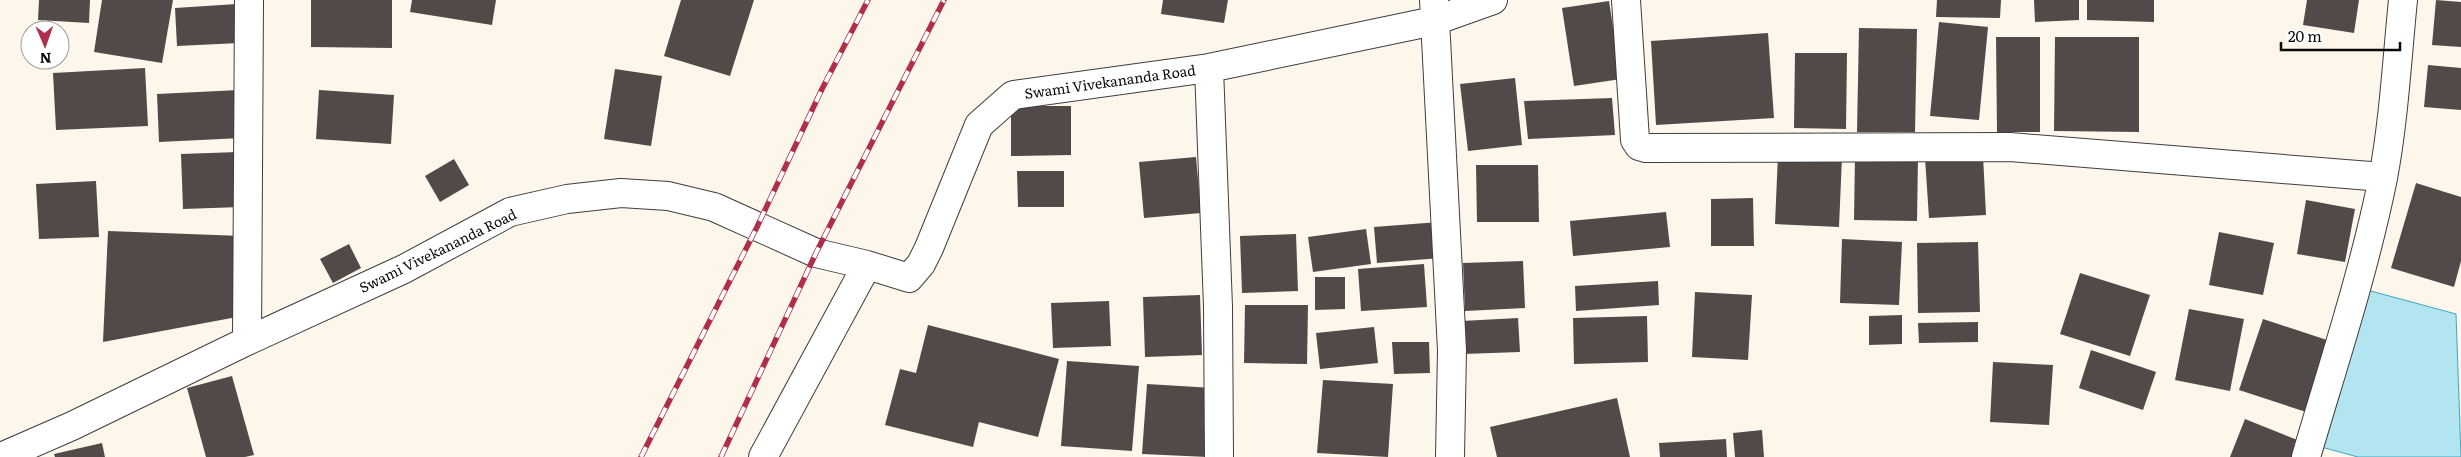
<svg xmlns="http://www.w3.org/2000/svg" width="2461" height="457" font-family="Literata,serif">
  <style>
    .water { fill: #b3e5f1; stroke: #40a6c2 }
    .building { fill: #524a48 }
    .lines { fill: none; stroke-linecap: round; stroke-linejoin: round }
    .minor-casing { stroke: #3e3e3e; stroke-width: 30 }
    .minor { stroke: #fff; stroke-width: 28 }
    .rail-casing { stroke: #af2e4c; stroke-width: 5.5 }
    .rail { stroke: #fff; stroke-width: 4; stroke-dasharray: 11; stroke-linecap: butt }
    .labels { text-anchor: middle; stroke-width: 5; stroke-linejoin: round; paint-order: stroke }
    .street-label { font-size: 14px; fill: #0b0b0b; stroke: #fff }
  </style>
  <rect width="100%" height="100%" fill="#fdf6ea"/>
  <path class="water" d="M2367 290 2456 314 2461 457H2358L2310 444Z"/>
  <path class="building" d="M39 0H90L89 23 38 20Z
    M102 0H173L162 63 94 52Z
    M311 0H392V48L311 47Z
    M412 0H496L492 25 410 12Z
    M681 0H754L730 76 664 56Z
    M1163 0H1228L1224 23 1161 14Z
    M1937 0H2001L2000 18 1936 17Z
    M2034 0H2079V20L2035 22Z
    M2087 0H2154V22L2087 20Z
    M2307 0H2359L2354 33 2303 25Z
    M2436 0 2461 2V47L2432 45Z
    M1609 1 1621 79 1574 86 1562 8Z
    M237 4 239 43 177 46 175 8Z
    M1939 22 1988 27 1979 120 1930 116Z
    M1859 28 1917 29 1915 132H1857Z
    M1768 33 1774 118 1656 125 1651 41Z
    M1996 37H2040V132H1997Z
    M2055 37H2139V132L2054 131Z
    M1795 53H1847L1846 129 1794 128Z
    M2428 65 2461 68V110L2424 107Z
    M145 68 148 126 56 130 53 73Z
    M615 69 662 76 651 146 604 139Z
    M1515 78 1522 145 1468 151 1460 84Z
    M239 90 242 138 159 142 157 94Z
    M319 90 394 95 391 144 316 139Z
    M1612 98 1615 135 1528 139 1524 101Z
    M1011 106H1071V155L1011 156Z
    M238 152 241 207 183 209 181 154Z
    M1778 154 1842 157 1839 227 1775 224Z
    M1855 155 1918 157 1917 221 1854 220Z
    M1983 155 1986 215 1929 218 1925 158Z
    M1196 157 1201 213 1144 218 1139 162Z
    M454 159 469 185 440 202 425 176Z
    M1476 165H1538L1539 222H1477Z
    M1017 171H1064V207H1018Z
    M96 181 99 237 39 239 36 184Z
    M2416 183 2461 197V261L2454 287 2391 268Z
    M1753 198 1754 246H1711V199Z
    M2306 200 2355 209 2345 262 2297 254Z
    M1666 212 1670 247 1573 256 1570 221Z
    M1439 222 1441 258 1377 263 1374 227Z
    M1366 229 1371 264 1313 272 1308 237Z
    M108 231 242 236 237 317 103 342Z
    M2219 232 2274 243 2263 295 2209 285Z
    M1296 234 1298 291 1242 293 1240 236Z
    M1842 239 1902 242 1899 305 1840 303Z
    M1978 242 1980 312 1918 313 1917 243Z
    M349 244 361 268 333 283 320 259Z
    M1523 261 1525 308 1465 311 1463 263Z
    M1424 264 1427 307 1361 311 1358 269Z
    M2080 273 2150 295 2130 356 2060 334Z
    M1315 277H1345V309L1315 310Z
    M1658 281 1659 305 1576 311 1575 286Z
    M1695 292 1752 295 1748 360 1692 357Z
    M1200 295 1202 355 1145 357 1143 297Z
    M1109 301 1111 346 1053 348 1051 303Z
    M1245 305H1308L1307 364 1244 363Z
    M2189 309 2244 319 2230 391 2175 380Z
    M1902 315V344L1869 345V316Z
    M1647 316 1648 362 1574 364 1573 318Z
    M1518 318 1520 352 1463 354 1462 321Z
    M2263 319 2330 341 2306 412 2239 390Z
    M1978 322V342L1919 343 1918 323Z
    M928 325 1059 359 1038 437 979 422 973 447 885 425 900 369 916 373Z
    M1374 327 1378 363 1320 369 1316 333Z
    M1392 342H1429L1430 373 1394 374Z
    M2091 350 2156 372 2143 410 2079 388Z
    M1067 361 1139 366 1132 451 1061 446Z
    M1993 362 2053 365 2049 425 1990 422Z
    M232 376 254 455 245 457H206L187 388Z
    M1323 380 1393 384 1388 457 1317 453Z
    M1147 384 1213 388 1208 457 1142 454Z
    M1617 398 1630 457H1497L1490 427Z
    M2245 419 2300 441 2293 457H2230Z
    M1762 430 1764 457H1735L1733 433Z
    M1726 439 1727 457H1660L1659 443Z
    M102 443 105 457H55L54 454Z"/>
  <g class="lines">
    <g class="minor-casing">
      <path id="minor" d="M1434 0 1452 350 1450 457
        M1626 0 1635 140 1639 146 1646 148 2010 147 2383 177
        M1209 68 1218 307 1219 457
        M247 341 249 0
        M1 457 72 426 247 341 404 269 510 212 567 199 621 193 668 196 714 207 816 253 867 265 909 278 921 264 929 248 979 125 1013 95 1209 68 1434 21 1493 0
        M763 457 867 265
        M2306 457C2333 365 2364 272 2383 178 2394 119 2397 59 2403 0"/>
    </g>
    <use href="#minor" class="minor"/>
    <g class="rail-casing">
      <path id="rail" d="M641 457 757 227 822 89 868 0
        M721 457 816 253 944 0"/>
    </g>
    <use href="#rail" class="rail"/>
  </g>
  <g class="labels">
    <g class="street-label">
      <text transform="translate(1110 82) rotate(-8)" y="5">Swami Vivekananda Road</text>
      <text transform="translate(438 251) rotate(-26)" y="5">Swami Vivekananda Road</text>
    </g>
  </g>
  <g transform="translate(45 45) rotate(178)"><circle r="24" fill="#ffffff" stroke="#9d9d9d"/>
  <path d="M0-4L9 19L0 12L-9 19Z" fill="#af2e4c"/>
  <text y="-8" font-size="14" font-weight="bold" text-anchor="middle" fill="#0b0b0b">N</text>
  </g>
  <path d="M2281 42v8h119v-8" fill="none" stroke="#0b0b0b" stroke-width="2.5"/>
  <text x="2288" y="42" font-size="15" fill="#0b0b0b" stroke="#ffffff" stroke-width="4" paint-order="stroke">20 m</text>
</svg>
